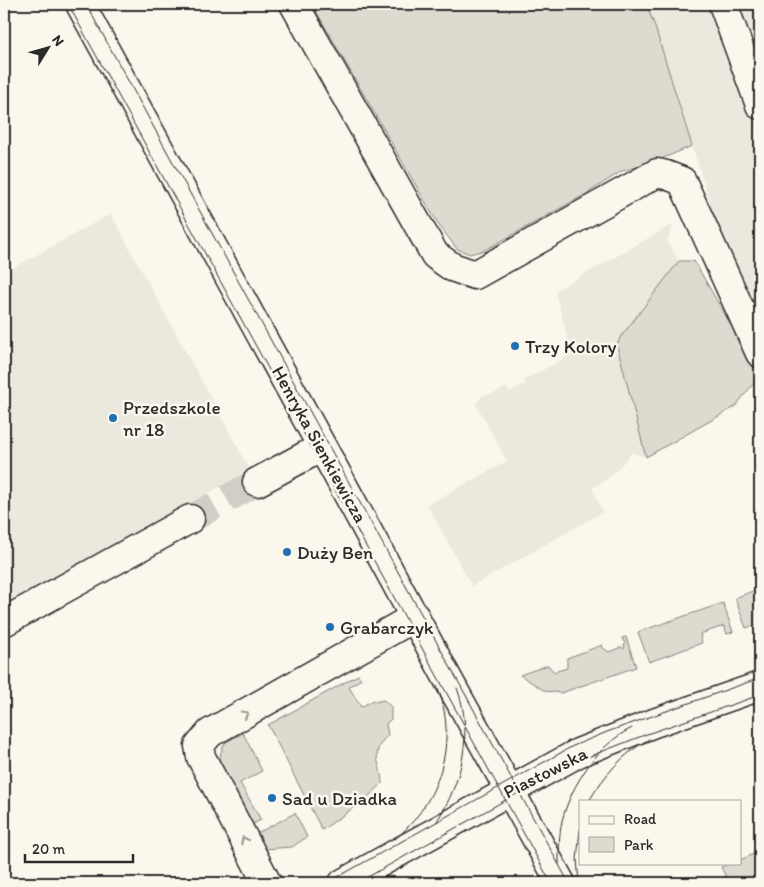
<svg xmlns="http://www.w3.org/2000/svg" width="764" height="887" font-family="Itim,sans-serif">
  <style>
    .built { fill: #ebe8de }
    .green { fill: #dddad0; stroke: #84827e }
    .lines { fill: none; stroke-linecap: round; stroke-linejoin: round }
    .minor-tunnel { stroke: #d1cec5; stroke-width: 28; stroke-dasharray: 28 14; stroke-linecap: butt }
    .minor-casing { stroke: #2b2b2b; stroke-width: 31 }
    .minor { stroke: #fbf7ec; stroke-width: 28 }
    .tram { stroke: #2b2b2b; stroke-width: 1 }
    .oneway { stroke: #93918c }
    .poi-dot { fill: #1f6fb2; stroke: #fbf7ec; stroke-width: 2 }
    .labels { text-anchor: middle; stroke-width: 5; stroke-linejoin: round; paint-order: stroke }
    .poi-label { font-size: 19px; fill: #2b2b2b; stroke: #fbf7ec; text-anchor: start }
    .street-label { font-size: 19px; fill: #2b2b2b; stroke: #fbf7ec }
  </style>
  <rect width="100%" height="100%" fill="#fbf7ec"/>
  <filter id="ink" filterUnits="userSpaceOnUse"><feTurbulence type="fractalNoise" baseFrequency=".02" numOctaves="2"/><feDisplacementMap in="SourceGraphic" scale="10" xChannelSelector="R" yChannelSelector="G"/><feConvolveMatrix kernelMatrix="1 2 1 2 8 2 1 2 1" color-interpolation-filters="sRGB"/></filter>
  <g filter="url(#ink)">
    <path class="built" d="M646 4H760V327L727 257 654 24Z
      M111 214 250 470 4 606V273Z
      M670 226H673L667 241 679 261H694L760 375 735 407 646 457 632 453 609 478 592 488 603 512 472 586 427 505 507 461 476 404 483 395 493 394 506 387 510 392 526 383 524 380 572 354 555 291Z"/>
    <path class="green" d="M312 4H646L654 24 692 146 649 164 622 171 586 194 485 250 470 254 457 249 438 224Z
      M679 261H694L760 375 735 407 646 457 617 345 620 338Z
      M760 588V623L746 628 735 598Z
      M723 603 733 632 727 634 724 626 700 634 702 643 649 662 638 632Z
      M626 637 636 667 561 693 545 691 520 675 548 665 554 672 567 668V658L602 645 603 648 609 652 621 647 624 649 625 642 623 641 622 638Z
      M358 675 361 679 349 687 361 707 373 700 374 702 384 700 391 707V719L386 724 388 735C368 754 382 764 382 784L367 798 322 830 268 725Z
      M243 733 262 771 240 783 261 820 251 825 219 761 222 748 226 742Z
      M295 813 307 837 292 847 264 849 256 834Z
      M760 851V883L726 877 721 867 731 863H740V860Z"/>
    <g class="lines">
      <path class="minor-tunnel" d="M190 519 257 482"/>
      <g class="minor-casing">
        <path id="minor" d="M80 4 332 465 456 694 561 883
          M294 4 435 255 452 267 475 275 657 173 666 175 682 181 760 353
          M723 4 760 105
          M257 482 322 447
          M4 622 190 519
          M267 883 201 757 199 746 210 733 415 617
          M343 883 578 753 654 723 760 686"/>
      </g>
      <use href="#minor" class="minor"/>
      <path class="tram" d="M68 4 551 883
        M86 4 569 883
        M589 801C605 774 623 754 649 739
        M437 821C462 782 474 733 457 688
        M395 839C440 802 459 741 437 686
        M559 864C559 850 559 835 562 821 571 785 598 744 632 728
        M327 883 573 746 607 732 760 678
        M357 883 554 773 588 757 647 734 760 695
        M579 883 577 859 580 830"/>
    </g>
    <defs><path id="oneway-chevron" d="M-2-3.5L2.5 0L-2 3.5" fill="none" stroke-width="1.6" stroke-linecap="round" stroke-linejoin="round" transform="scale(1.25)"/></defs>
    <g class="oneway">
      <use href="#oneway-chevron" transform="translate(245 714) rotate(-29)"/>
      <use href="#oneway-chevron" transform="translate(244 840) rotate(-118)"/>
    </g>
  </g>
  <g class="poi-dot">
    <circle cx="515" cy="346" r="5"/>
    <circle cx="113" cy="418" r="5"/>
    <circle cx="287" cy="552" r="5"/>
    <circle cx="330" cy="627" r="5"/>
    <circle cx="272" cy="798" r="5"/>
  </g>
  <g class="labels">
    <g class="poi-label">
      <text x="525" y="353">Trzy Kolory</text>
      <text x="123" y="414">Przedszkole<tspan x="123" dy="22">nr 18</tspan></text>
      <text x="297" y="559">Duży Ben</text>
      <text x="340" y="634">Grabarczyk</text>
      <text x="282" y="805">Sad u Dziadka</text>
    </g>
    <g class="street-label">
      <text transform="translate(320 444) rotate(61)" y="7">Henryka Sienkiewicza</text>
      <text transform="translate(545 772) rotate(-27)" y="7">Piastowska</text>
    </g>
  </g>
  <rect width="764" height="887" fill="none" stroke="#fbf7ec" stroke-width="20"/>
  <rect x="10" y="10" width="744" height="867" fill="none" stroke="#2b2b2b" stroke-width="2" filter="url(#ink)"/>
  <rect x="579" y="800" width="162" height="65" fill="#fbf7ec" stroke="#a8a59f"/>
  <rect x="589" y="816" width="25" height="8" fill="#fbf7ec" stroke="#a8a59f"/>
  <text x="624" y="824" font-size="15" fill="#2b2b2b">Road</text>
  <rect x="589" y="837" width="25" height="15" fill="#dddad0" stroke="#a8a59f"/>
  <text x="624" y="850" font-size="15" fill="#2b2b2b">Park</text>
  <g transform="translate(48 48) rotate(53)" stroke="#fbf7ec" stroke-width="4" paint-order="stroke">
  <path d="M0-4L9 19L0 12L-9 19Z" fill="#2b2b2b"/>
  <text y="-8" font-size="14" font-weight="bold" text-anchor="middle" fill="#2b2b2b">N</text>
  </g>
  <path d="M25 854v8h108v-8" fill="none" stroke="#2b2b2b" stroke-width="2.5"/>
  <text x="32" y="854" font-size="15" fill="#2b2b2b" stroke="#fbf7ec" stroke-width="4" paint-order="stroke">20 m</text>
</svg>
